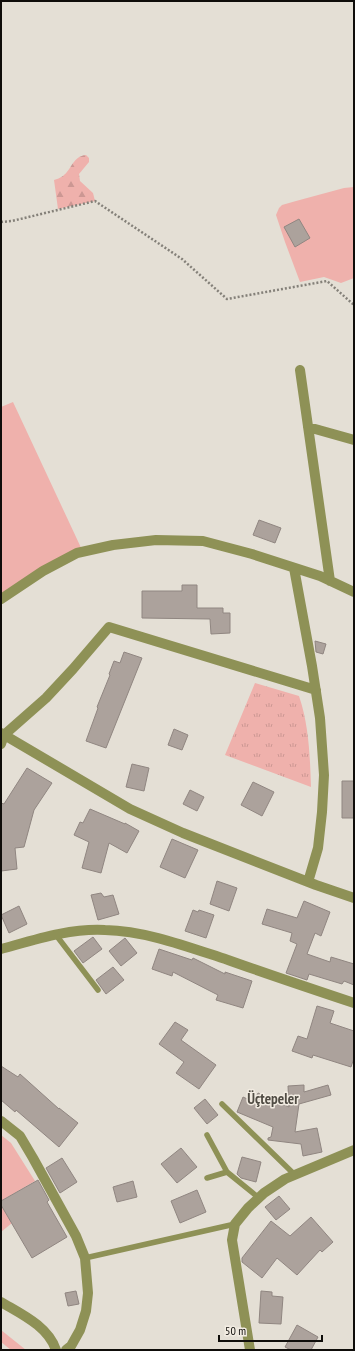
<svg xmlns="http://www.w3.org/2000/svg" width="355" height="1351" font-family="'PT Sans Narrow',sans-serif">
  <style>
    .grass { fill: #efb1ac }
    .forest { fill: url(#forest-firs) }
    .park { fill: url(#park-tufts) }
    .building { fill: #aca29c; stroke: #908681 }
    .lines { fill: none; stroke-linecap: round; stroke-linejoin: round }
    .path { stroke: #848079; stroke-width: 2.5; stroke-dasharray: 2 2; stroke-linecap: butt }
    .lane { stroke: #8e9156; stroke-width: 5.5 }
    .street { stroke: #8e9156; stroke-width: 10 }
    .labels { text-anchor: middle; stroke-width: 3; stroke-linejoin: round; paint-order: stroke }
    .neighbourhood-label { font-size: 15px; font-weight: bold; fill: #504c44; stroke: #f2ece2 }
  </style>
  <defs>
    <pattern id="forest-firs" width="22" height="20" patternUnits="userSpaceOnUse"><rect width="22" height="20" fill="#efb1ac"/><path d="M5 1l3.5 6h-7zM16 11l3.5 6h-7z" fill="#cc9793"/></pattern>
    <pattern id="park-tufts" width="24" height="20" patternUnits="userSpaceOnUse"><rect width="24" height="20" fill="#efb1ac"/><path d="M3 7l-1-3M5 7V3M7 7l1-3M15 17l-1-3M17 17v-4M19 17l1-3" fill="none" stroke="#cc9793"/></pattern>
  </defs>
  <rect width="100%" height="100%" fill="#e4dfd5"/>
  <path class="grass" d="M354 187V278L341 283 324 277 300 282 285 242 276 215 279 208 282 205 296 201 344 188Z
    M13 402 83 552 1 599V407Z
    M1 1135 11 1143 35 1181 1 1201Z
    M1 1205 12 1223 1 1232Z
    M1 1330 26 1350H11L1 1342Z"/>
  <path class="forest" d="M86 155 89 158V162L79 174 80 181 93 193 95 201 58 209 54 180C57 179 60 178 63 176 72 169 73 156 86 155Z"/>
  <path class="park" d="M255 683 299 696C309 725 310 757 311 787L225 755Z"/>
  <path class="building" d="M299 219 310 238 295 247 284 227Z
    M259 520 281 528 275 543 253 535Z
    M182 585H197V608H223V613H230V633L211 634 210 619 142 618V591H182Z
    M315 641 326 644 323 654 316 652Z
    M124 652 142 658 106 748 86 741 98 708 97 707 110 675 109 674 114 661 120 663Z
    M174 729 188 735 182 750 168 745Z
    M132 764 149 768 144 791 126 787Z
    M27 768 52 783 34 810 24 847 15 848 17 869 1 871V803L4 804Z
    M342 781H354V818H342Z
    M253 782 274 792 262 816 241 805Z
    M190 790 204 797 197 811 183 804Z
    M90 809 125 824V823L139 831 127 853 109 843 101 873 82 868 89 842 74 835 80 822 83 823Z
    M172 839 198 850 185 878 160 867Z
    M217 881 237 888 229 911 210 904Z
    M101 893 104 897 113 895 119 914 98 920 91 895Z
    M304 901 330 912 321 936 315 933 307 954 330 962 331 957 354 964V985L344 981 342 984 309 974 307 980 286 973 297 944 290 941 292 933 262 924 267 909 297 918Z
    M19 906 27 924 9 933 1 915Z
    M193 910 198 912 199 910 214 915 206 938 185 931Z
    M93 937 102 949 83 963 74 951Z
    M125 938 137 953 121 966 109 951Z
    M159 949 192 960 193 958 225 974V972L252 981 243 1008 216 1000 218 995 173 972 172 976 152 969Z
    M113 967 124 980 106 994 96 980Z
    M317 1006 334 1011 330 1023 354 1031V1058L351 1067 313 1055 312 1058 292 1051 298 1036 307 1039Z
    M175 1022 188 1030 181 1040 216 1065 199 1089 176 1073 184 1062 159 1044Z
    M1 1066 18 1077 20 1074 59 1109V1108L78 1123 59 1147 16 1110 15 1112 1 1100Z
    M304 1085V1092L328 1085 331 1095 299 1104 295 1132 317 1128 322 1152 303 1156 301 1144 268 1140V1138L271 1137 273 1127 237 1112 243 1097 254 1102 258 1093 289 1107 288 1086Z
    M205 1099 218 1115 207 1124 194 1108Z
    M181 1148 197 1167 177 1183 161 1164Z
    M242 1157 261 1162 256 1182 241 1178 237 1174Z
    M62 1158 77 1182 60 1193 46 1168Z
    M38 1180 49 1200 47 1202 67 1237 32 1258 1 1205V1201Z
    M133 1181 137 1197 117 1202 113 1187Z
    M197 1190 206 1212 180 1223 171 1201Z
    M279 1196 290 1209 276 1220 265 1207Z
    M311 1217 333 1242 322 1252 320 1250 297 1275 277 1258 262 1278 242 1262V1258L271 1221 290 1236Z
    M76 1291 79 1304 68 1306 65 1293Z
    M261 1291 272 1292V1296L283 1297 281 1324 259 1323Z
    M297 1325 318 1337 311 1350H291L285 1347Z"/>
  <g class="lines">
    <path class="path" d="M1 222 12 221 95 201 182 259 227 299 327 281 354 305"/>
    <path class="lane" d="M56 935 98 990
      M222 1104 295 1175
      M207 1135 227 1172
      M207 1178 227 1172 259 1198
      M85 1258 235 1224"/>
    <path class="street" d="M300 370 330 581
      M308 427 354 440
      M294 568 312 666 320 718 324 775 322 812 318 848 308 882
      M1 599 43 571 77 553 113 545 156 540 203 541 252 554 320 576 354 592
      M1 733 130 809 183 833 316 885 354 898
      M1 744 4 735 46 698 73 669 109 627 316 690
      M1 949C34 940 70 928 105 930 147 931 188 947 228 960 270 975 312 989 354 1003
      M1 1121 20 1136 33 1158 76 1236 85 1258 88 1293 86 1311 80 1330 71 1346 66 1350
      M1 1302C21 1314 48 1326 56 1350
      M250 1350 232 1240 235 1224 248 1208 264 1193 285 1179 354 1150"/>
  </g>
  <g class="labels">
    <g class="neighbourhood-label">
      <text x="273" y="1104">Üçtepeler</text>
    </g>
  </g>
  <rect width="355" height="1351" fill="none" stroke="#0f0d0a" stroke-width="4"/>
  <path d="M219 1335v6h103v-6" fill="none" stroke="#0f0d0a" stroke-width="2"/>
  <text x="225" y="1335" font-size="12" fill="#0f0d0a" stroke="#f2ece2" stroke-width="3" paint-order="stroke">50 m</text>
</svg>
